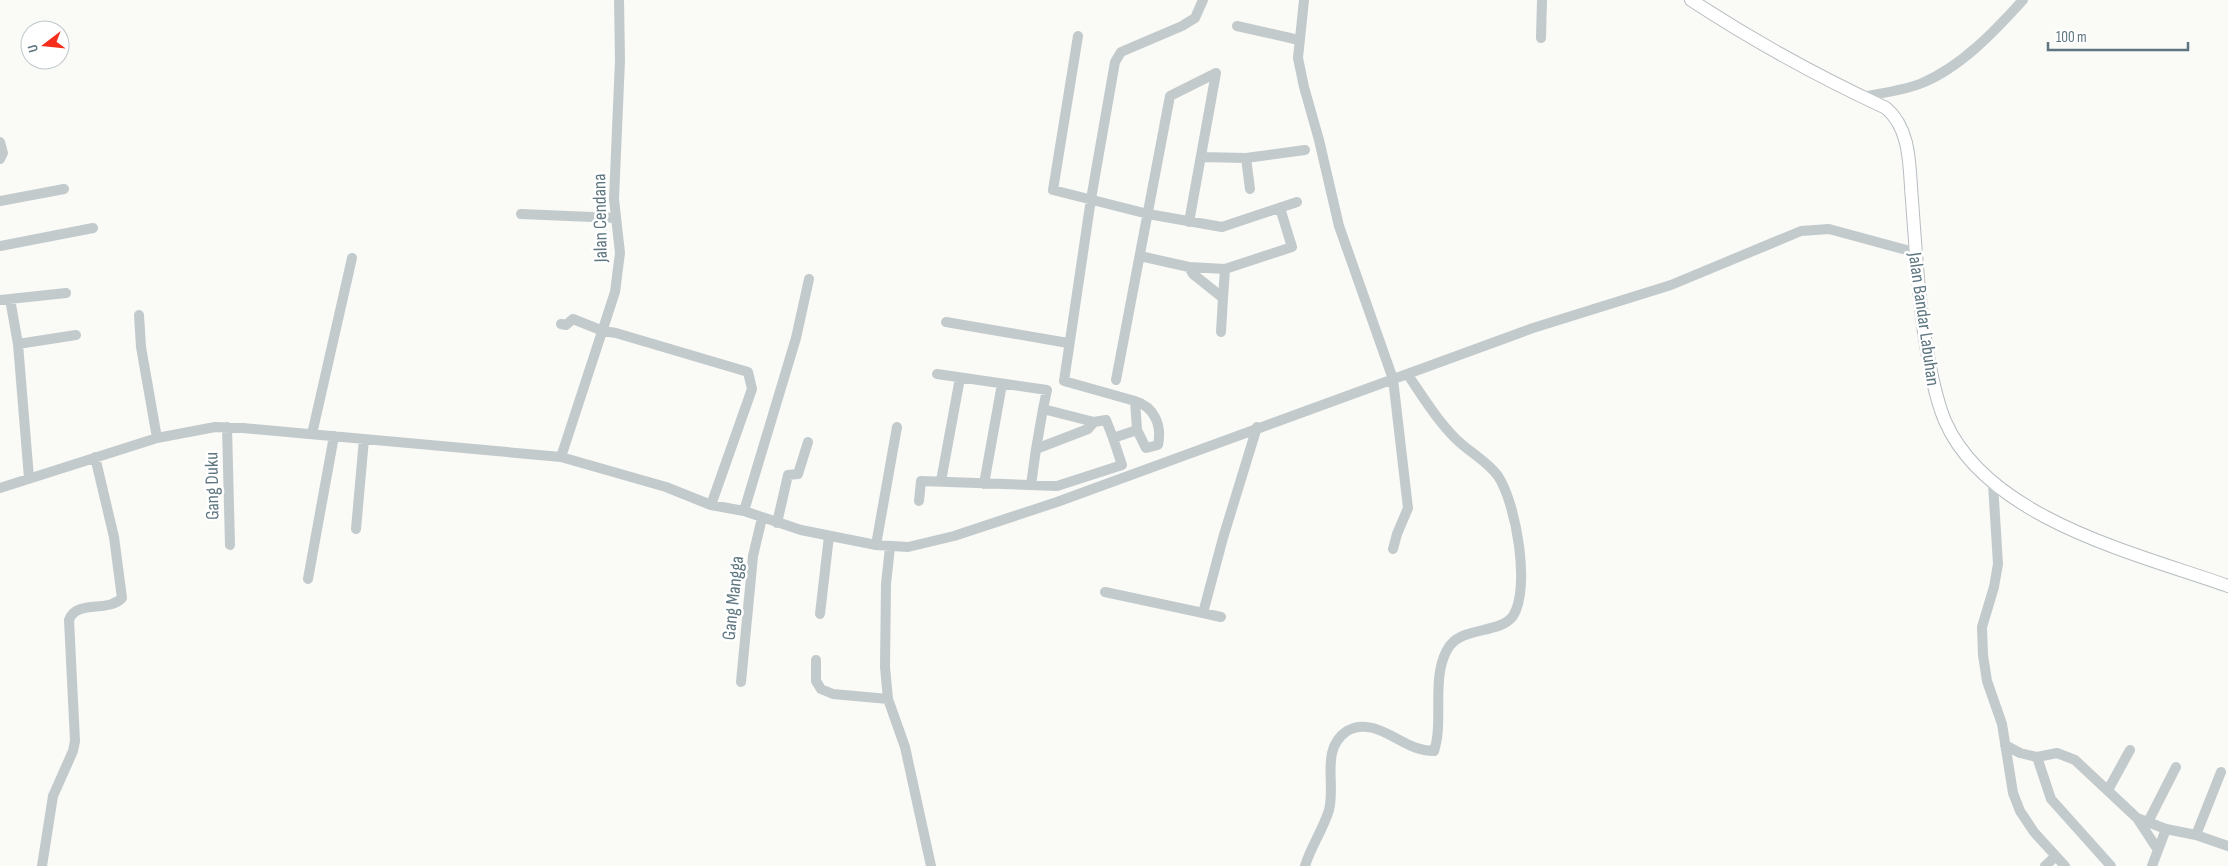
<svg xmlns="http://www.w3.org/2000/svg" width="2228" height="866" font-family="'Sofia Sans Condensed',sans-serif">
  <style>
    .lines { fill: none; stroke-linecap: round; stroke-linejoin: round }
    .major-casing { stroke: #b6bdc1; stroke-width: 14 }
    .minor { stroke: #c2cacc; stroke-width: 10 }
    .major { stroke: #fff; stroke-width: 12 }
    .labels { text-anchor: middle; stroke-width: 5; stroke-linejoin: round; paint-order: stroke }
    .street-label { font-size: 19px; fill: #5e7680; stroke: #fff }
  </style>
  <rect width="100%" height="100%" fill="#fafaf7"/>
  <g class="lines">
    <g class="major-casing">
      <path id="major" d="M1691 0C1755 42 1817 76 1886 108 1912 130 1909 169 1912 200 1916 254 1919 309 1929 362 1933 382 1937 402 1945 421 1988 519 2135 553 2228 586"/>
    </g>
    <path class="minor" d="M1304 0 1298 58 1304 87 1319 140 1339 226 1393 379 1408 508 1397 534 1393 549
      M1237 26 1299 40
      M1078 36 1053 190 1148 214 1222 227 1297 202
      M1541 38 1542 0
      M1861 97C1881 93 1903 91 1922 83 1961 67 1995 31 2023 0
      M0 142 3 153 0 159
      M1201 157 1246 158 1305 150
      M1246 158 1250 189
      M0 201 64 189
      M521 214 616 218
      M1189 222 1216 73
      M0 246 93 228
      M1140 256 1189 267 1225 269 1292 247 1280 208
      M1189 267 1193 274 1223 298 1221 332
      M1223 298 1225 269
      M10 299 18 344 29 478
      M0 300 66 293
      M139 315 141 347 157 438
      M946 322 1068 343
      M561 324 566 325 573 319 603 331 616 333 748 372 752 389 711 505
      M18 344 76 335
      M937 374 1047 390 1043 409
      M1116 380 1170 96 1216 73
      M1135 401 1137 430 1146 448 1158 445C1162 426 1155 407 1135 401L1064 381 1091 199 1115 62 1121 52 1182 26 1195 18 1203 0
      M227 427 230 545
      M312 434 352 258
      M1036 449 1043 409 1094 422
      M561 457 615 292 620 253 614 199 620 60 619 0
      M941 481 960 378
      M984 484 1002 384
      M1993 484 1998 564 1994 587 1982 627 1983 655 1987 681 2002 724 2013 793 2020 811 2034 832 2065 866
      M1031 485 1036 449 1088 429 1094 422 1106 420 1113 438
      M0 488 157 438 215 427 243 428 561 457 666 487 711 505 744 511 801 530 876 545 908 547 954 536 1057 502 1533 328 1671 285 1801 231 1829 229 1914 252
      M919 501 921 481 1057 486 1122 465 1113 438 1137 430
      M744 511 796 338 809 279
      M777 523 788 475 798 474 808 442
      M356 529 364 439
      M876 545 897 427
      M890 547 886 584 885 667 888 699 905 747 931 866
      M308 579 334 436
      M1105 592 1203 613 1223 538 1257 427
      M1203 613 1221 617
      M820 614 829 536
      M816 660V681L821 689 833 694 888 699
      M741 682 753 556 762 518
      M2005 745 2020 753 2037 757 2057 753 2075 760 2137 818 2166 829 2196 835 2228 846
      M2037 757 2051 799 2111 866
      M2108 790 2130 750
      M2137 818 2158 850
      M2148 822 2176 767
      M2196 835 2221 772
      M42 866 53 796 73 751 75 741 69 620C77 599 108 613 122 598L114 537 95 457
      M1305 866C1311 846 1323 830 1329 810 1336 783 1320 749 1347 731 1355 726 1365 726 1373 728 1395 734 1410 751 1434 751 1444 722 1431 679 1447 650 1460 625 1499 635 1513 616 1531 588 1516 503 1498 476 1487 461 1469 452 1456 439 1437 420 1423 397 1408 375
      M2045 866 2056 856
      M2152 866 2166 829"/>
    <use href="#major" class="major"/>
  </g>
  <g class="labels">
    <g class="street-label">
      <text transform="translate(599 218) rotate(-91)" y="7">Jalan Cendana</text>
      <text transform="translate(1925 319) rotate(82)" y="7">Jalan Bandar Labuhan</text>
      <text transform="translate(211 486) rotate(-91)" y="7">Gang Duku</text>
      <text transform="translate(732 598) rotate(-84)" y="7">Gang Mangga</text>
    </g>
  </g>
  <g transform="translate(45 45) rotate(254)"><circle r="24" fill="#ffffff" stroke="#bfc8cc"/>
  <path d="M0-4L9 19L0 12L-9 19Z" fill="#f52d1c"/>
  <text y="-8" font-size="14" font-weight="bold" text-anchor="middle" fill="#5e7680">U</text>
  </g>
  <path d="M2048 42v8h140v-8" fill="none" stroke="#5e7680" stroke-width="2.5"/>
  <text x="2056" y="42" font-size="15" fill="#5e7680" stroke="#ffffff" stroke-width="4" paint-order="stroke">100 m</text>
</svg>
